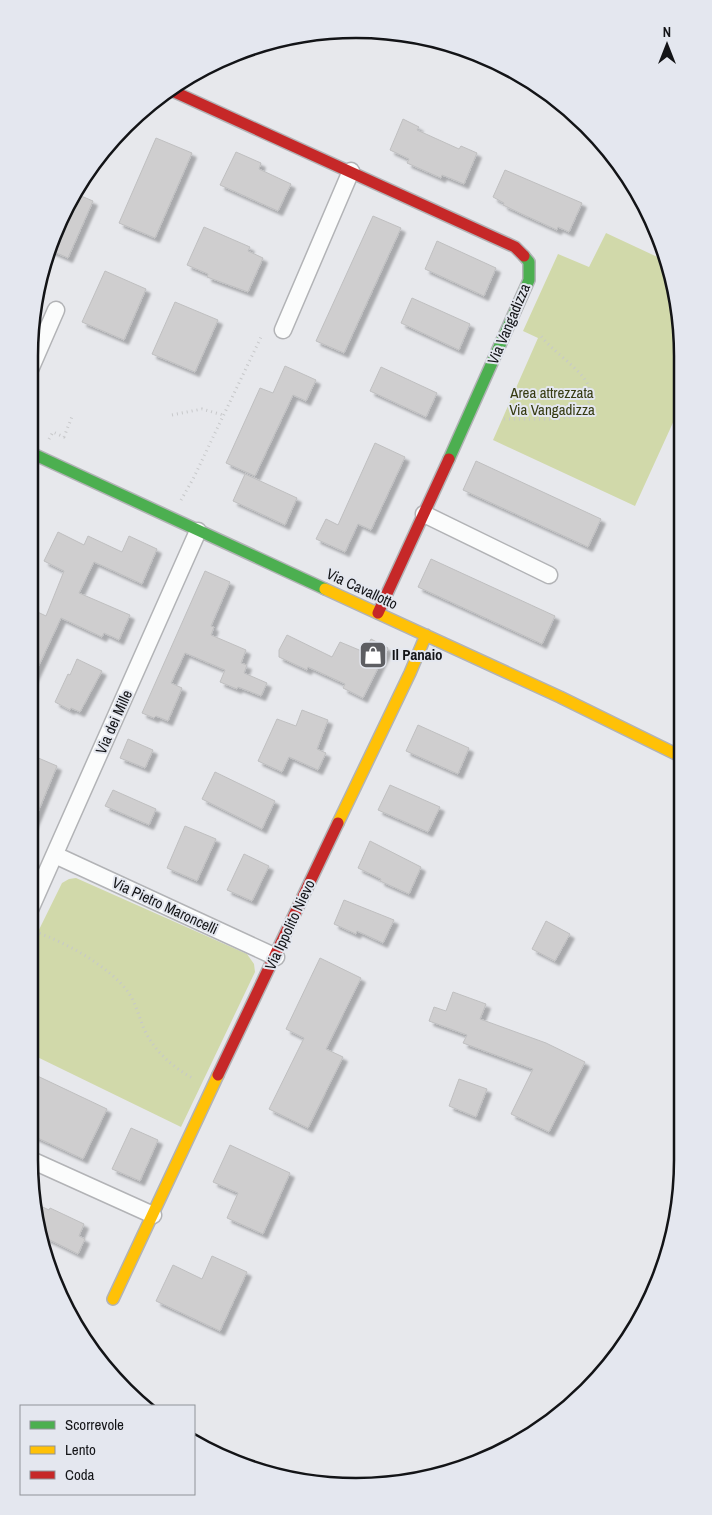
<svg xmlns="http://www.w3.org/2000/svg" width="712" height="1515" font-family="'Archivo Narrow',sans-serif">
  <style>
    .green { fill: #d1d9aa }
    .building { fill: #cfcecf; stroke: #bfbfc0; filter: url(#shadow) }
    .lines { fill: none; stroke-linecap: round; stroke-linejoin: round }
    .street-casing { stroke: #b2b3b6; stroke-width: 19 }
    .fast-casing { stroke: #b2b3b6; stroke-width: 14 }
    .slow-casing { stroke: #b2b3b6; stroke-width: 14 }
    .jam-casing { stroke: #b2b3b6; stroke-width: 14 }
    .path { stroke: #c7c8ca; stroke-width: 3; stroke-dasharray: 1 4; stroke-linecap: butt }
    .street { stroke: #fbfcfc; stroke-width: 16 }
    .fast { stroke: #4caf50; stroke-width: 11 }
    .slow { stroke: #ffc107; stroke-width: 11 }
    .jam { stroke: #c62828; stroke-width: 11 }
    .labels { text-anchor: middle; stroke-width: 4; stroke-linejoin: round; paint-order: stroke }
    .street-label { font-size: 15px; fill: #131417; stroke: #e4e7ef }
    .park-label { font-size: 15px; fill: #363b12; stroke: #e4e7ef }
    .poi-label { font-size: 15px; font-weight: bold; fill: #131417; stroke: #e4e7ef; text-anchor: start }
    .rim { fill: none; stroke: #131417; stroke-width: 2.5 }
  </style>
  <defs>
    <filter id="shadow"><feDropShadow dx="4.5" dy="4.5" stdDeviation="1" flood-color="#0004"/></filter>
  </defs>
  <rect width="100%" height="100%" fill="#e7e8ec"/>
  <path class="green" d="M606 233 666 261 680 313 681 405 635 506 493 440 538 338 523 331 558 254 589 267Z
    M76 878 247 954 254 964 255 972 181 1127 29 1053V950L62 883 69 879Z"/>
  <path class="building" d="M403 119 419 127 417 130 459 149 461 146 477 153 464 184 442 175 441 178 407 163 409 159 390 150Z
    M156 138 192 153 155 238 119 223Z
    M236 152 261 163 259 169 291 184 278 211 220 185Z
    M505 170 582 203 569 232 558 227 557 230 524 215 503 205 504 203 493 197Z
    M74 193 93 201 68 258 50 250 54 231Z
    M373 216 401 228 344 353 316 341Z
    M204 227 250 247 248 251 263 258 248 292 207 277 208 274 187 265Z
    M437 241 496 268 484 296 425 269Z
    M105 271 146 289 124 340 82 322Z
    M412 298 470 324 459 350 401 323Z
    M175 302 218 320 195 372 152 354Z
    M285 366 316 380 306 401 293 395 255 476 226 463 260 388 273 393Z
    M381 367 437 393 426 417 370 391Z
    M375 443 405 457 371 530 358 524 345 552 316 539 326 519 338 525Z
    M476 461 601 519 588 547 463 490Z
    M245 474 297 498 285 525 233 501Z
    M58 532 84 545 88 536 122 552 129 536 157 549 142 584 94 562 79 593 130 615 119 640 104 633 102 637 61 618 29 687V608L46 616 64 571 44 561Z
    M431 559 555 616 542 644 418 587Z
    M205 571 230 582 211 626 214 627 211 635 246 650 241 663 247 665 244 673 267 683 261 696 238 687 237 689 220 682 225 670 185 653 171 683 182 688 168 721 156 716 154 718 142 713Z
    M287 635 332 657 340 642 364 652 371 639 388 648 363 698 343 688 345 684 308 667 307 670 279 657V650Z
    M77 659 102 671 80 712 71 708 70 710 55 702 68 674 70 675Z
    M302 710 328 720 317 749 326 753 318 770 289 757 282 772 258 761 277 719 296 726Z
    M418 725 469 748 458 774 406 751Z
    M128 739 153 750 145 768 120 758Z
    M36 757 57 766 29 834V774Z
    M215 772 275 801 262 829 202 799Z
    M390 785 440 807 428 832 378 810Z
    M113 790 156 809 149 825 105 806Z
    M185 826 216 839 197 881 167 868Z
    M370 841 421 867 409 894 380 881 381 879 358 868Z
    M244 854 269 866 252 901 227 890Z
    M344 900 394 920 383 943 357 931 356 934 334 924Z
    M546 921 570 934 555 961 532 949Z
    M320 958 361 978 326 1049 343 1057 308 1128 269 1109 304 1038 286 1029Z
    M453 992 486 1004 480 1019 546 1043 585 1062 549 1132 511 1114 533 1069 463 1043 467 1035 429 1021 434 1007 446 1011Z
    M29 1072 107 1109 83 1159 29 1134Z
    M459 1079 487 1089 476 1117 449 1106Z
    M131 1128 158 1140 140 1181 112 1169Z
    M230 1145 290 1173 263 1234 227 1218 238 1193 213 1182Z
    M36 1204 49 1210 50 1208 84 1224 79 1236 85 1239 78 1254 42 1236Z
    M212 1256 247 1272 220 1331 156 1301 173 1265 202 1279Z"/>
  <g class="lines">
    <g class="street-casing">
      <path id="street" d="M283 330 351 171
        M29 372 56 310
        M424 514 549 575
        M55 855 276 957
        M29 912 198 531
        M29 1159 153 1215"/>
    </g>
    <g class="fast-casing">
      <path id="fast" d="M29 452 325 589
        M449 459 529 280V262L524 256"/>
    </g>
    <g class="slow-casing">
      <path id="slow" d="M325 589 560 697 682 757
        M338 823 410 673 426 635
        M113 1299 218 1075"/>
    </g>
    <g class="jam-casing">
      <path id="jam" d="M168 89 515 247 524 256
        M378 613 449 459
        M218 1075 338 823"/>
    </g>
    <path class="path" d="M172 415 202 409 223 415
      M504 419H559L576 415 590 401C589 396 590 389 588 385 583 371 551 350 541 336
      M49 439 53 432 64 437 73 414
      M181 500 193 479 261 337
      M35 932C64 941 110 967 128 992 136 1003 139 1018 145 1031 156 1053 173 1067 194 1079"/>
    <use href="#street" class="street"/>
    <use href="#fast" class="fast"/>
    <use href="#slow" class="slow"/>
    <use href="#jam" class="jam"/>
  </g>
  <defs>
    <g id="shop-square" transform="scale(1.4375)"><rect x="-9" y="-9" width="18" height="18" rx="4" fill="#5d5e62" stroke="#e4e7ef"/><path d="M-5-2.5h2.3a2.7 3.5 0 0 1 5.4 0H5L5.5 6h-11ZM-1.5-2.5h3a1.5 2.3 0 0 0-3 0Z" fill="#fff"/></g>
  </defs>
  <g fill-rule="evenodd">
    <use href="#shop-square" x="373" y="655"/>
  </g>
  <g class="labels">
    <g class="street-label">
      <text transform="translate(509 324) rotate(-67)" y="5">Via Vangadizza</text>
      <text transform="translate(362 589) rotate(25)" y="5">Via Cavallotto</text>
      <text transform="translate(114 722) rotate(-66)" y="5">Via dei Mille</text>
      <text transform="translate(165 906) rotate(25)" y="5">Via Pietro Maroncelli</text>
      <text transform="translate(290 925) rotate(-65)" y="5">Via Ippolito Nievo</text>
    </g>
    <g class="park-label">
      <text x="552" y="398">Area attrezzata<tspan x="552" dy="17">Via Vangadizza</tspan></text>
    </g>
    <g class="poi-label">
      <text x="392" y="660">Il Panaio</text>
    </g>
  </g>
  <path d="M0 0H712V1515H0ZM356 38H356A318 318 0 0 1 674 356V1160A318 318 0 0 1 356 1478H356A318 318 0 0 1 38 1160V356A318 318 0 0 1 356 38Z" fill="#e4e7ef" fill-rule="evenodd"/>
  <path class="rim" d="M356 38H356A318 318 0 0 1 674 356V1160A318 318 0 0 1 356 1478H356A318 318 0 0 1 38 1160V356A318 318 0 0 1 356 38Z"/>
  <rect x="20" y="1405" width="175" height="90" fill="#e4e7ef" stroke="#909399"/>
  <rect x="30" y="1421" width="25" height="8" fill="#4caf50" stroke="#909399"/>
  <text x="65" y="1430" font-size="15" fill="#131417">Scorrevole</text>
  <rect x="30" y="1446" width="25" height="8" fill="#ffc107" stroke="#909399"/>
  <text x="65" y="1455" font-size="15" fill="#131417">Lento</text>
  <rect x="30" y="1471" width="25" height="8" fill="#c62828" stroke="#909399"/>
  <text x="65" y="1480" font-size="15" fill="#131417">Coda</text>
  <g transform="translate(667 45)" stroke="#e4e7ef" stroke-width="4" paint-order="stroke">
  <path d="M0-4L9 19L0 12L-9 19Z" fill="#131417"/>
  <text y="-8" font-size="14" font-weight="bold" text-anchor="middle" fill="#131417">N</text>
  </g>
</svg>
